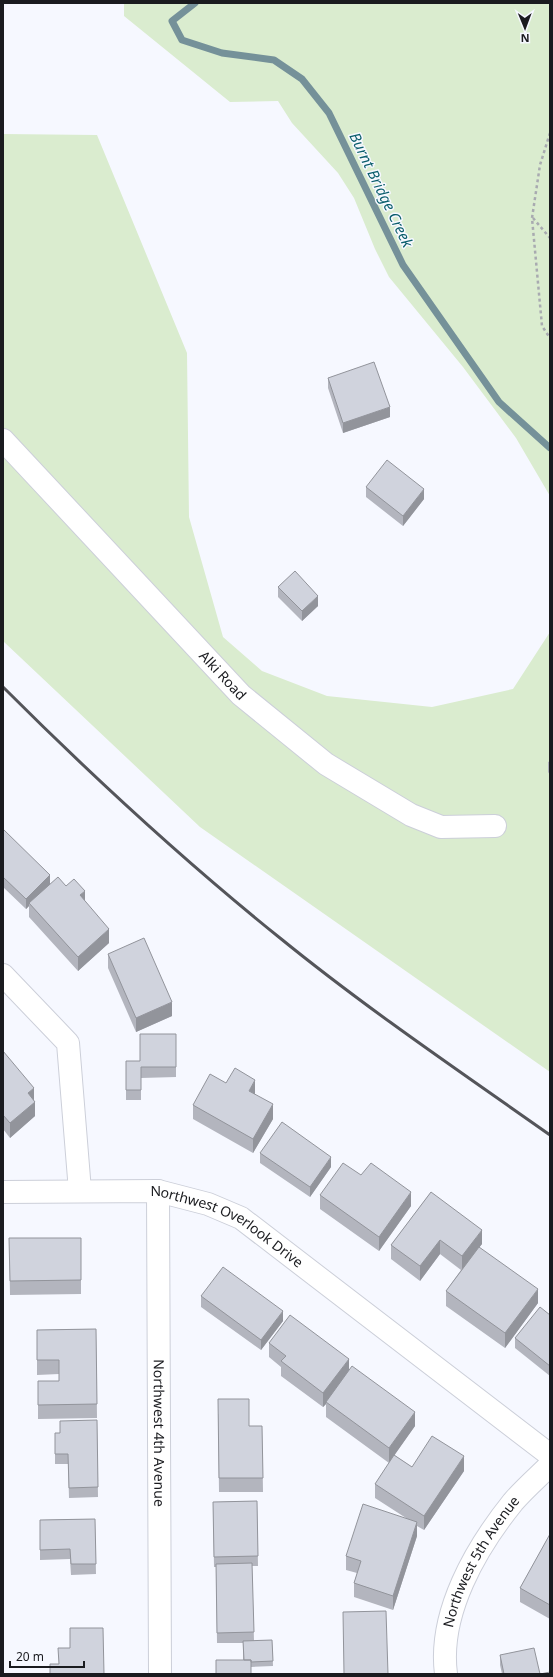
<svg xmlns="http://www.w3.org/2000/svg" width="553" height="1677" font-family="'Noto Sans',sans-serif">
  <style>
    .green { fill: #daeccf }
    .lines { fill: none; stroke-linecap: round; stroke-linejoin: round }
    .stream { stroke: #759199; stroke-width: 7 }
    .minor-casing { stroke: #cccfd9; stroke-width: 24 }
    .tertiary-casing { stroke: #cccfd9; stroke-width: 24 }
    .path { stroke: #a8aab0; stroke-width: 2.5; stroke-dasharray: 3 3; stroke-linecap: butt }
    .minor { stroke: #fff; stroke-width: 22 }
    .tertiary { stroke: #fff; stroke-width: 22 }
    .rail { stroke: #54555a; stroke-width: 3 }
    .wall { fill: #b3b5be }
    .shaded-wall { fill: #92949b }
    .building { fill: #d0d3dd; stroke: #92949b }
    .labels { text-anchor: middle; stroke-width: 3; stroke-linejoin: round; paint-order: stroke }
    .street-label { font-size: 14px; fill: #1a1b1f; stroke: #f6f8ff }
    .water-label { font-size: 15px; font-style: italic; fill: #0b5e6c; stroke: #f6f8ff }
  </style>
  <rect width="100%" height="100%" fill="#f6f8ff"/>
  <path class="green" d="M124 3H550V496L516 438 463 367 389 277 375 249 354 198 338 173 292 123 278 101 230 102 124 16Z
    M3 134 97 135 187 353 189 517 223 637 262 671 327 696 432 707 513 689 550 632V1072L200 827 3 641Z"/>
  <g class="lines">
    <path class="stream" d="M195 3 172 21 182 40 222 53 274 60 302 79 329 113 403 265 499 402 550 448"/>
    <g class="minor-casing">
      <g id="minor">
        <path id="s1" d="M3 440 241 695 326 764 411 815 441 827 495 826"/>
        <path d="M3 975 68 1043 80 1191"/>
        <path id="s2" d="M158 1191 160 1674"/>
        <path id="s3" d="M446 1674C438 1613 476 1548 513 1502 524 1489 538 1477 550 1465"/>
      </g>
    </g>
    <g class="tertiary-casing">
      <g id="tertiary">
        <path id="s4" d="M3 1192 158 1191 208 1204 241 1218 550 1455"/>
      </g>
    </g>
    <path class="path" d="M550 3V4
      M550 133 540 165 532 218 542 326 550 338
      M533 218 550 238"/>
    <use href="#minor" class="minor"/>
    <use href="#tertiary" class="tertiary"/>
    <path class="rail" d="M3 687C91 775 183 860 280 938 366 1008 459 1071 550 1135"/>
  </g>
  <path class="wall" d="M328 378 390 417 343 433 328 388Z
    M366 487 424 499 403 526 366 497Z
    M278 587 318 606 302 621 278 597Z
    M550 761V775L548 772V762Z
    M3 829 50 884 66 886 85 901 109 943 78 971 29 917V906L26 909 3 887Z
    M108 954 172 1016 136 1032 108 968Z
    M176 1034V1077L141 1078V1100H126V1061H140Z
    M3 1051 34 1100 35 1116 10 1138 3 1129Z
    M226 1083 255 1094 273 1119 253 1153 193 1119V1105Z
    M260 1153 331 1167 310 1197 260 1163Z
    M361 1175 411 1206 379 1251 320 1209V1195Z
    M431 1192 482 1244 479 1247 538 1303 505 1348 446 1306V1291L461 1270 440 1254 420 1281 391 1259V1245Z
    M9 1238H81V1294L10 1295Z
    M201 1296 283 1321 261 1350 201 1307Z
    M550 1315V1376L515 1348V1338Z
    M96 1329 97 1418 38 1419V1381H59V1374L37 1375V1330Z
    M269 1343 349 1371 415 1426 394 1455 412 1467 464 1471 424 1530 417 1526V1536L393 1610 354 1597V1583L357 1573 346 1570V1556L406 1518 375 1498V1484L394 1456 389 1463 326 1417V1404L323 1407 281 1376V1367L269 1357Z
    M218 1414 249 1426H262L263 1492H219Z
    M97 1420 98 1497 69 1498 68 1464H55V1433H60Z
    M257 1501 258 1566H252L254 1641 272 1640 273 1666 251 1667 243 1660V1643H217L216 1567H214L213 1502Z
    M95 1519 96 1574 71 1575 70 1559 40 1560V1520Z
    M550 1534V1619L520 1602V1588Z
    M500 1655 540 1674H550H502L500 1665Z"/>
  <path class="shaded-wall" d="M390 407V417L343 433V423Z
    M424 489V499L403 526V516Z
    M318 596V606L302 621V611Z
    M50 875V885L29 903V906L26 909V899Z
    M85 891V905L80 895Z
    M109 929V943L78 971V957Z
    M172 1002V1016L136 1032V1018Z
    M255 1080V1094L249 1105V1091Z
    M34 1088V1102L28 1093Z
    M35 1102V1116L10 1138V1123Z
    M273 1104V1119L253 1153V1139Z
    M331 1157V1167L310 1197V1187Z
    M411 1192V1206L379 1251V1237Z
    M482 1230V1244L462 1270V1256Z
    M440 1240V1254L420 1281V1266Z
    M538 1289V1303L505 1348V1333Z
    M283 1311V1321L261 1350V1340Z
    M349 1359V1374L326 1402V1404L323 1407V1393Z
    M415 1412V1426L389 1463V1448Z
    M464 1456V1471L424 1530V1516Z
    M417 1522V1536L393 1610V1596Z"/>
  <path class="building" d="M374 362 390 407 343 423 328 378Z
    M387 460 424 489 403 516 366 487Z
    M295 571 318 596 302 611 278 587Z
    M3 829 50 875 26 899 3 877Z
    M58 877 66 886 74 879 85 891 80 895 109 929 78 957 29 903Z
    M144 938 172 1002 136 1018 108 954Z
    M140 1034H176V1067H141V1090H126V1061H140Z
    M3 1051 34 1088 28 1093 35 1102 10 1123 3 1115Z
    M235 1068 255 1080 249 1091 273 1104 253 1139 193 1105 210 1074 226 1083Z
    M282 1122 331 1157 310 1187 260 1153Z
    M343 1163 361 1175 371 1163 411 1192 379 1237 320 1195Z
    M431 1192 482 1230 462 1256 440 1240 420 1266 391 1245Z
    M9 1238H81V1280L10 1281Z
    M479 1247 538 1289 505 1333 446 1291Z
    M223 1267 283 1311 261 1340 201 1296Z
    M540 1307 550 1315V1366L515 1338Z
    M290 1315 349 1359 323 1393 281 1361 286 1356 269 1343Z
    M96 1329 97 1404 38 1405V1381H59V1360H37V1330Z
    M352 1366 415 1412 389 1448 326 1402Z
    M218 1399H249V1426H262L263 1478H219Z
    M97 1420 98 1487 69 1488 68 1454H55V1433H60V1421Z
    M432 1436 464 1456 424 1516 375 1484 394 1455 412 1467Z
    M257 1501 258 1556 214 1557 213 1502Z
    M363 1504 417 1522 393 1596 354 1583 361 1561 346 1556Z
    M95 1519 96 1564H71L70 1549 40 1550V1520Z
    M550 1534V1605L520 1588Z
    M252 1563 254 1632 217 1633 216 1564Z
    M386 1611 388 1674H344L343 1612Z
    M70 1628H103L104 1674H50V1664H59L58 1648H70Z
    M272 1640 273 1661 251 1662V1660H244L243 1641Z
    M534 1648 540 1674 550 1672V1674H504L500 1655Z
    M216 1660H251V1674H216Z"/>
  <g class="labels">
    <g class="street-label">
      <text dy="5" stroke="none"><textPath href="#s1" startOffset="322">Alki Road</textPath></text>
      <text dy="5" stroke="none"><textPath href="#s4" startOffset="233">Northwest Overlook Drive</textPath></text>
      <text dy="5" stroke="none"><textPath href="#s2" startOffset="242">Northwest 4th Avenue</textPath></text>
      <text dy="5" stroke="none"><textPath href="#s3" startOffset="121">Northwest 5th Avenue</textPath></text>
    </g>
    <g class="water-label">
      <text transform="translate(381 190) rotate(64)" y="5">Burnt Bridge Creek</text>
    </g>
  </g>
  <rect width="553" height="1677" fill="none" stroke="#1a1b1f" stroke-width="8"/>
  <g transform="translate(525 28) rotate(179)" stroke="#f6f8ff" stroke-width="3" paint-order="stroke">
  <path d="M0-3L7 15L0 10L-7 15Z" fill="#1a1b1f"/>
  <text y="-6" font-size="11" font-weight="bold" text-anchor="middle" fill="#1a1b1f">N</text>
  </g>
  <path d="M10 1661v6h74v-6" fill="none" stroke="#1a1b1f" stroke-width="2"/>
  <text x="16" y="1661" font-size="12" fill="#1a1b1f" stroke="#f6f8ff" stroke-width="3" paint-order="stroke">20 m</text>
</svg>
